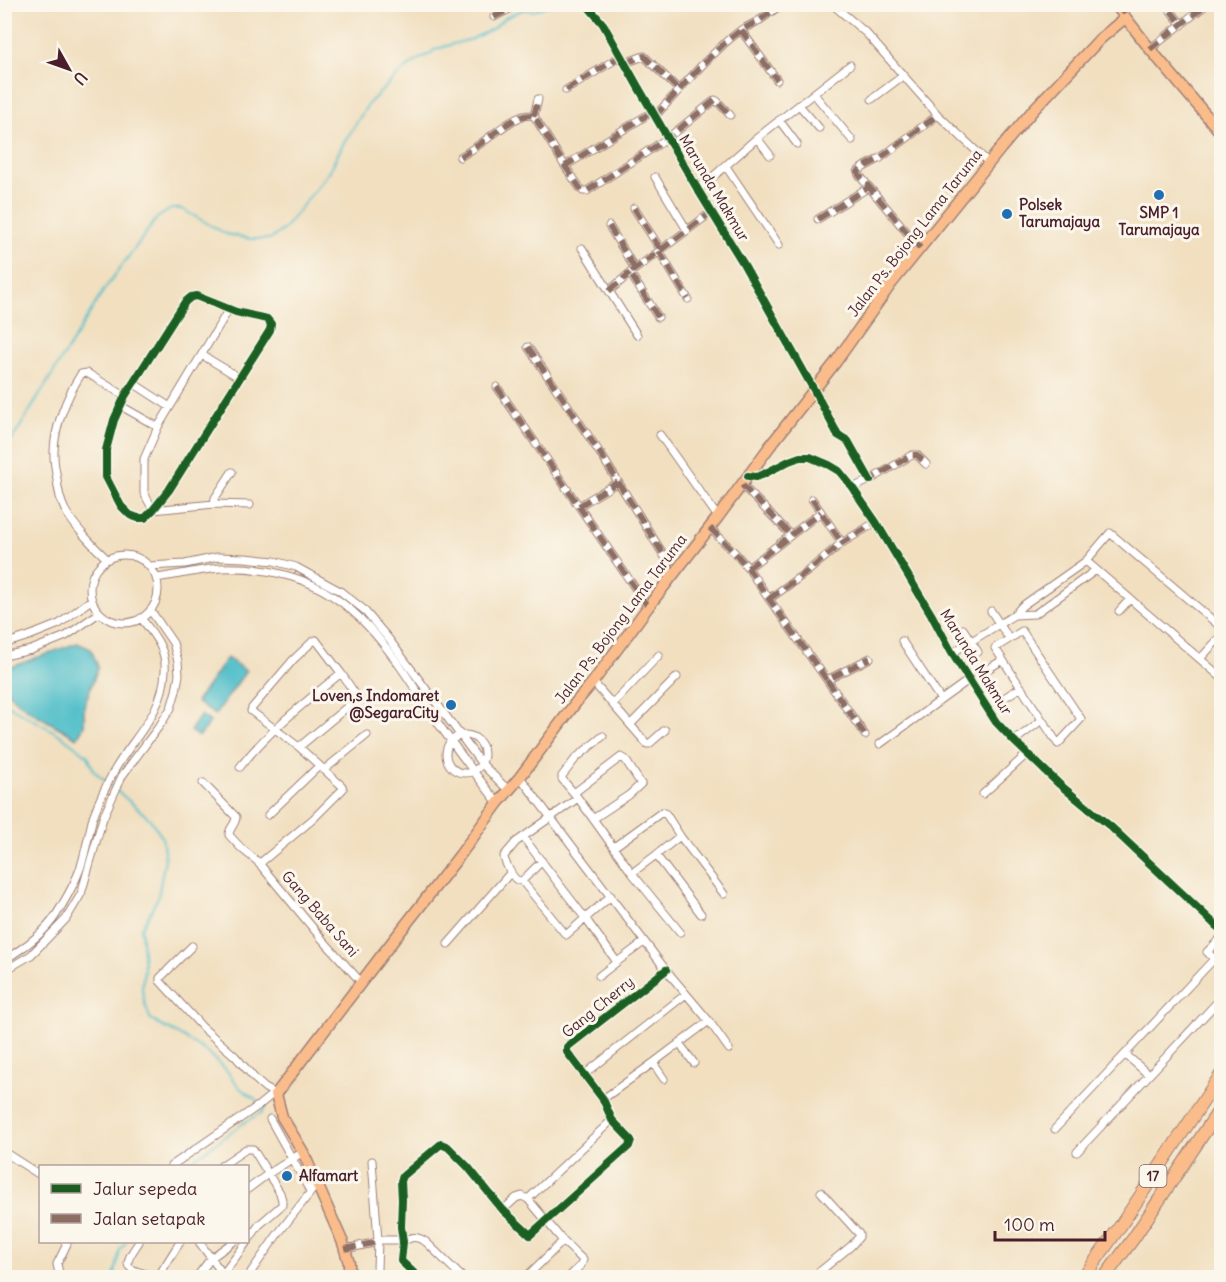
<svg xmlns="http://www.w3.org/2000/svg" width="1226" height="1282" font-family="Delius,sans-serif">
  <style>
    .water { fill: #50bec9; stroke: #4d6e7a; stroke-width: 1.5 }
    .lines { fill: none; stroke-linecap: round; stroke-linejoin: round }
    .stream { stroke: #50bec9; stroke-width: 2 }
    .street-casing { stroke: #9e7f76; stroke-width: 9 }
    .primary-casing { stroke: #9e7f76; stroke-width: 13 }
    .highway-casing { stroke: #9e7f76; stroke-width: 14 }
    .street { stroke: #fff; stroke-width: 7 }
    .primary { stroke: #fabc8b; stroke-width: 10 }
    .highway { stroke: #fabc8b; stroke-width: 12 }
    .quiet { stroke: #8d6e63; stroke-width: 6; stroke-dasharray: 12 6; stroke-linecap: butt }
    .cycleway-casing { stroke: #fbf7ec; stroke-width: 11 }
    .cycleway { stroke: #1b5e20; stroke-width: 8 }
    .poi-dot { fill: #1f6fb2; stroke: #fbf7ec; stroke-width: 2 }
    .labels { text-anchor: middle; stroke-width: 6; stroke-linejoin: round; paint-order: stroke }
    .shield { fill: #fbf7ec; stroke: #7f6065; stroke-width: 1.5 }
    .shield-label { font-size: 14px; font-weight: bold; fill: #4a1f2b }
    .street-label { font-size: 15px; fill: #4a1f2b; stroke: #fbf7ec }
    .poi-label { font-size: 15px; font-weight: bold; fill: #4a1f2b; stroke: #fbf7ec; text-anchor: start }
  </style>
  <rect width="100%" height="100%" fill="#fbf7ec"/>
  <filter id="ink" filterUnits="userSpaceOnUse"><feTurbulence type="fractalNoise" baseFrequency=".0167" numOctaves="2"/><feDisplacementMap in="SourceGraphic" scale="12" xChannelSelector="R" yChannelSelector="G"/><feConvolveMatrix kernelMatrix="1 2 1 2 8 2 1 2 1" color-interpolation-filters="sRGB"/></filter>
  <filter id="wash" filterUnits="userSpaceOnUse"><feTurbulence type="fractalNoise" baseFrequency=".008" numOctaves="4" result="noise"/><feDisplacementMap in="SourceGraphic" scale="24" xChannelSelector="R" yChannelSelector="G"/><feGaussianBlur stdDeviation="1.35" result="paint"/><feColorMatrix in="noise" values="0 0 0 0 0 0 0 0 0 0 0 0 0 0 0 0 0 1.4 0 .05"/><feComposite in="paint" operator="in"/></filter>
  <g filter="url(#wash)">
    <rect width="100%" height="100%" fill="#f1dfc0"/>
    <path class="water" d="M77 643 91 649 98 667 84 706V726L77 738C60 727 8 703 4 684 4 679 5 674 5 669Z
      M227 658 246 671 215 715 196 702Z
      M201 715 210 722 199 737 190 731Z"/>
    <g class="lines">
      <path class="stream" d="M4 453 104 290 157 218 171 209H182L226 234 250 239H271L284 229 329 172 343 144 369 103 401 72 421 58 430 54 434 50 453 44 472 39 492 29 505 18 524 9 533 11 552 4
        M4 703 62 736 88 756 94 771 150 819 162 837 165 859 161 880 158 897 149 915 141 928 144 968 142 989 144 1001 150 1018 161 1026 174 1032 204 1050 226 1070 240 1088 259 1102
        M184 1166 245 1122 261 1113 266 1107 263 1105
        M114 1278 120 1250 126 1242"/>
    </g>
  </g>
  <g filter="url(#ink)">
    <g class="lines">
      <g class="street-casing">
        <path id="street" d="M586 4 603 24 637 85 698 190 743 263 814 390 838 435 848 441 870 480
          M832 4 866 33 938 115 989 163
          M1171 11 1182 25
          M1121 13 1131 4
          M494 17 519 4
          M741 30 777 80
          M1150 49 1207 4
          M625 63 644 56 679 90
          M566 90 621 56
          M814 94 852 140
          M872 99 904 75
          M799 105 819 128
          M534 116 538 99
          M655 116 703 64 727 41 741 30 760 20 782 4
          M779 120 797 144
          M757 138 770 155
          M460 157C468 152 476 147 484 141 496 133 519 111 534 116L565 166 652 112
          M725 165 779 245
          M565 166 580 188 583 191H587L668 138 715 100 718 102 730 115
          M655 177 687 230
          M698 190 757 138 850 65
          M634 208 661 250
          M818 219 869 187
          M609 226 635 269
          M582 248 637 335
          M920 248 859 175 858 172 862 168 879 159 938 115
          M659 251 688 299
          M609 291 630 273
          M196 296 236 312 267 319 271 324 270 330 169 490 153 510 145 518H138L130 515 121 506 106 477V450L114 420 125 396 185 302 191 297Z
          M229 309 158 427 144 459V493L153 510 214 504 250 505
          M658 317 630 273 713 211
          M528 347 600 453 675 573
          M202 355 240 378
          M133 383 170 407
          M497 387 648 607
          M121 406 158 427
          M660 435 718 517
          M748 476 756 477 762 475 789 461 800 457H810L829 465 839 471 849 483 876 522 931 614 952 653 996 722 1014 741 1059 784 1111 827 1222 931
          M742 485 791 535
          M852 488 870 480 912 455H917L926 464
          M812 499 842 543
          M214 504 215 498 232 472
          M579 506 618 482
          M710 528 735 553 748 568 769 599 827 680 870 658
          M90 589a34 34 0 1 1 68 0a34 34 0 1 1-68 0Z
          M107 559C95 548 73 525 65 510 60 500 58 490 57 479 56 472 54 464 54 456 53 429 67 396 81 374L87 373 125 396
          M1086 561 1222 678
          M149 566 185 564 218 557 245 558 274 561 296 567 340 591 363 609 388 638 481 763 504 786 510 789
          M748 568 821 512
          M156 578C177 575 199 570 220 568 243 567 270 570 292 577 364 598 401 669 440 726 459 752 478 778 498 803
          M769 599 808 571 842 543 876 522
          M991 611 1006 634
          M1119 611 1130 599
          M1014 615 1035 614 1096 570
          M963 629 978 652
          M1022 631 1081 719 1058 744 995 648Z
          M902 641 941 700
          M4 644 29 636 59 624 91 600
          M952 653 1014 615 1022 606 1086 561 1110 533 1222 628
          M4 656 31 650 66 636 99 613
          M1200 659 1222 635
          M986 670 1003 660
          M827 680 865 735
          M593 682 647 744H649L665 730
          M1004 698 1021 687
          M613 704 659 655
          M631 724 677 677
          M446 754a19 19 0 1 1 38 0a19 19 0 1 1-38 0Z
          M603 736 576 758 562 776V779L578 798 632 873 680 932
          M1014 741 1042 720
          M880 744 970 679
          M240 767C269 730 306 702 341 673
          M324 770 367 735
          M520 777 666 970 709 1021 729 1049
          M203 783 236 817C236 824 229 828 229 835L242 849 257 861 322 939 361 982
          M574 793 621 757 625 759 641 784 629 795 593 819
          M983 794 1027 754
          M268 815 319 766
          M523 837 585 918 617 962 644 942
          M614 847 662 812 666 814 680 836
          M656 855 680 836 724 894
          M542 861 522 881C520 881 519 881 517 880 512 877 504 861 504 856L516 842 578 798
          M259 864 313 819 343 789 342 786 299 747 251 711 252 708 293 660 312 642 316 640 341 673 358 698 299 747
          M632 873 656 855 701 914
          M522 881 566 935 611 896
          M1222 937 1207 952 1222 966
          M448 944 511 872
          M192 946 160 978V981L203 1028 235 1056 256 1080 265 1088 276 1094
          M4 960C24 948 44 934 56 915 66 899 75 884 81 866 86 850 89 833 93 817 98 803 107 784 114 771 134 736 163 714 165 671 167 649 153 634 141 618
          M4 971 31 955 66 919 81 894 103 818 122 776 160 725 171 708 176 691 179 675 178 661 173 643 151 611
          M599 976 617 962
          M679 1043 694 1063
          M1125 1054 1149 1075
          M653 1063 664 1079
          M585 1074 686 994
          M603 1099 653 1063 709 1021
          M270 1119 310 1191
          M1055 1129 1214 959
          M4 1152 40 1175
          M1077 1152 1222 997
          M372 1161 378 1240H403
          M171 1166 258 1106 274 1093
          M221 1166 246 1149H253L280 1193 282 1200V1205L259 1225 248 1241
          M248 1189 268 1174 303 1152
          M528 1199 612 1120
          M503 1210 516 1198 522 1196 528 1199 563 1241 583 1260 581 1265 568 1278
          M139 1242C136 1247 128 1256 128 1263 127 1272 153 1275 161 1278
          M199 1242 223 1274
          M403 1242C411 1236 417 1236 426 1242L463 1278
          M345 1249 378 1242
          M251 1272 277 1235 317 1184
          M158 1277 180 1242
          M60 1278 57 1264 67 1244 65 1242
          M196 1278 211 1258 233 1242
          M220 1278 247 1242
          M375 1278 377 1269 378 1240
          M419 1278 401 1261 403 1242 401 1227 402 1200 401 1181 403 1176 441 1144 448 1147 468 1167 503 1210 530 1235 629 1146 631 1140 612 1120 603 1099 567 1052V1047L666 970
          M525 1278 563 1241
          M812 1278 851 1246 859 1237V1234L821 1192"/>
      </g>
      <g class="primary-casing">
        <path id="primary" d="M1115 4 1150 49 1222 134
          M349 1278V1263L343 1243 303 1152 282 1117 276 1094 382 955 460 855 498 803 520 777 577 701 593 682 648 607 718 517 770 446 835 363 891 284 1001 148 1035 108 1100 39 1125 18"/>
      </g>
      <g class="highway-casing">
        <path id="highway" d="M1083 1278 1119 1228 1222 1073
          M1104 1278 1133 1239 1222 1106"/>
      </g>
      <use href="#street" class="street"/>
      <use href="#primary" class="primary"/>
      <use href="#highway" class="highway"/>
      <path class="quiet" d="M1171 11 1182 25
        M1121 13 1131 4
        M494 17 519 4
        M741 30 777 80
        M1150 49 1207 4
        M625 63 644 56 679 90
        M566 90 621 56
        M534 116 538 99
        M655 116 703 64 727 41 741 30 760 20 782 4
        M460 157C468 152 476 147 484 141 496 133 519 111 534 116L565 166 652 112
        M565 166 580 188 583 191H587L668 138 715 100 718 102 730 115
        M634 208 661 250
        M818 219 869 187
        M609 226 635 269
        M920 248 859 175 858 172 862 168 879 159 938 115
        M659 251 688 299
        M609 291 630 273
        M658 317 630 273 713 211
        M528 347 600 453 675 573
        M497 387 648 607
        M866 482 912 455H917L926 464
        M742 485 791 535
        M812 499 842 543
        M579 506 618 482
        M710 528 735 553 748 568 769 599 827 680 870 658
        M748 568 821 512
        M769 599 808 571 842 543 876 522
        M827 680 865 735
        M345 1249 378 1242"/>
      <g class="cycleway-casing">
        <path id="cycleway" d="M586 4 603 24 637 85 698 190 743 263 814 390 838 435 848 441 870 480
          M196 296 236 312 267 319 271 324 270 330 169 490 153 510 145 518H138L130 515 121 506 106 477V450L114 420 125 396 185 302 191 297Z
          M748 476 756 477 762 475 789 461 800 457H810L829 465 839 471 849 483 876 522 931 614 952 653 996 722 1014 741 1059 784 1111 827 1222 931
          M419 1278 401 1261 403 1242 401 1227 402 1200 401 1181 403 1176 441 1144 448 1147 468 1167 503 1210 530 1235 629 1146 631 1140 612 1120 603 1099 567 1052V1047L666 970"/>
      </g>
      <use href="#cycleway" class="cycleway"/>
    </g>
  </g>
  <g class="poi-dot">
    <circle cx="1159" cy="195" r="6"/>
    <circle cx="1007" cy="214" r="6"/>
    <circle cx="451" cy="705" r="6"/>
    <circle cx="287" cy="1176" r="6"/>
  </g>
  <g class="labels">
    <rect class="shield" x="1139.5" y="1165" width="27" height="22" rx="4.5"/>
    <g class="shield-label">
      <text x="1153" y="1181">17</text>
    </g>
    <g class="street-label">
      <text transform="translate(714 188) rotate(59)" y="5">Marunda Makmur</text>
      <text transform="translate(915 233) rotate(-52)" y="5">Jalan Ps. Bojong Lama Taruma</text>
      <text transform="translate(621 619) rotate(-53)" y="5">Jalan Ps. Bojong Lama Taruma</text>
      <text transform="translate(976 662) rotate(58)" y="5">Marunda Makmur</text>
      <text transform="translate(320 914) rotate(49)" y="5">Gang Baba Sani</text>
      <text transform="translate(598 1007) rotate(-39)" y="5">Gang Cherry</text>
    </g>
    <g class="poi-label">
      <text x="1019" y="210">Polsek<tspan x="1019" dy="17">Tarumajaya</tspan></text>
      <text x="1159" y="218" text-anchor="middle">SMP 1<tspan x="1159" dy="17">Tarumajaya</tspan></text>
      <text x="439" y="701" text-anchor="end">Loven,s Indomaret<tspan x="439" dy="17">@SegaraCity</tspan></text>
      <text x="299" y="1181">Alfamart</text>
    </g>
  </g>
  <rect width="1226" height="1282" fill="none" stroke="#fbf7ec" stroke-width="24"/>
  <rect x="39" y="1165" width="210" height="78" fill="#fbf7ec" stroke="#b4a19f" stroke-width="1.5"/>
  <rect x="51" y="1184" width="30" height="9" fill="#1b5e20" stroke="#b4a19f" stroke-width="1.5"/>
  <text x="93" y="1195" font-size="18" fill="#4a1f2b">Jalur sepeda</text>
  <rect x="51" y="1214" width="30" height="9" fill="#8d6e63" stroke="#b4a19f" stroke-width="1.5"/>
  <text x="93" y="1225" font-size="18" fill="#4a1f2b">Jalan setapak</text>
  <g transform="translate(69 69) rotate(130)" stroke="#fbf7ec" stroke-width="4.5" paint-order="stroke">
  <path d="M0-4.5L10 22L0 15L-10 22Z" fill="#4a1f2b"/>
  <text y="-9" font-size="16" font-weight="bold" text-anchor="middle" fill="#4a1f2b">U</text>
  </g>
  <path d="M995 1231v9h110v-9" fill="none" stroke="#4a1f2b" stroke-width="3"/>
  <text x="1004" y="1231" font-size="18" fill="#4a1f2b" stroke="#fbf7ec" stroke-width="4.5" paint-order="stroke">100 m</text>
</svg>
